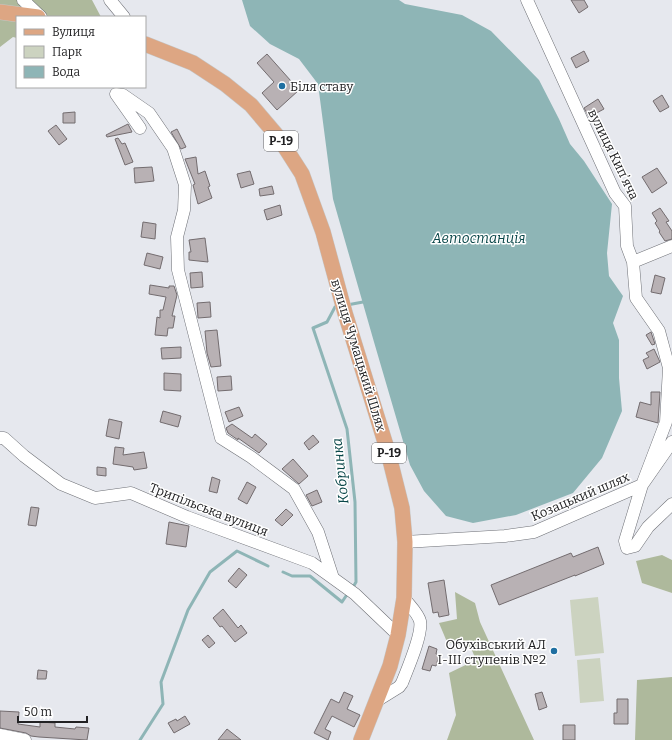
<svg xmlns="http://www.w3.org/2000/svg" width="672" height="740" font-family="Bitter,serif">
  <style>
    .green { fill: #ccd3c0 }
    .forest { fill: #aeb99c }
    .water { fill: #8eb5b6 }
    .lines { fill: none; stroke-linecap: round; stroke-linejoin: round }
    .stream { stroke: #8eb5b6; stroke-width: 3 }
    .building { fill: #b8b1b4; stroke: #736c6f }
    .minor-casing { stroke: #6e7076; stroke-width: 13 }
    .major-casing { stroke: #c6c6c6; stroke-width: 16 }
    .minor { stroke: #fff; stroke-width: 12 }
    .major { stroke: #dda683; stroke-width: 15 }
    .poi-dot { fill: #1f6fa1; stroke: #fff; stroke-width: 1.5 }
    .labels { text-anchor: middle; stroke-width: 3; stroke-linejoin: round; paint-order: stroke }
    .shield { fill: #fff; stroke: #646466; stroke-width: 1 }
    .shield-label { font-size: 12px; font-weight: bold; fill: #222224 }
    .poi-label { font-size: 13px; fill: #222224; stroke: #fff; text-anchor: start }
    .street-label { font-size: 13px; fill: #222224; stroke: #fff }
    .water-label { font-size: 14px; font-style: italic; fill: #0a4749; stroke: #fff }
  </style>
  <rect width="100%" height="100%" fill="#e6e8ee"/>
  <path class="green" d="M598 597 604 653 575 656 570 600Z
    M600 658 604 701 580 703 577 660Z"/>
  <path class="forest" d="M0 0H92L101 17H17V38L13 37 0 47Z
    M662 555 672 560V593L642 583 636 561Z
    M455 592 475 603 480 622 534 740H447L456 715 449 673 476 660 471 648 447 642 439 623 457 619Z
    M672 677V740H635L637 680Z"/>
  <path class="water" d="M242 0H399L405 4 462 15 491 31 539 80 559 119 570 144 584 161 612 204 607 253 609 276 623 296 613 323 619 340V378L622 411 602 458 573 493 516 515 473 523 446 516 424 491 410 465 374 342 333 199 318 84 299 59 270 44 250 26Z"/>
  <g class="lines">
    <path class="stream" d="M347 305 363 302
      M339 306 335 307 327 322 313 328 347 429 355 502 356 582 352 589
      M283 572 292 576H310L342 602 348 593
      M140 740 163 704 161 682 188 610 210 572 237 551 268 566"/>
  </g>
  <path class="building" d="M571 0H584L588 7 579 13Z
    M584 51 589 61 576 68 571 58Z
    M267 54 299 90 277 110 262 93 274 82 257 63Z
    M662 95 669 107 660 112 653 101Z
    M598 99 604 109 589 117 584 108Z
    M75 112V123H63V113Z
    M128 124 132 132 107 137 106 135Z
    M56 125 67 139 59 145 48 131Z
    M177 129 186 147 181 149 171 132Z
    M118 138 122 144 125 143 133 162 125 165 115 139Z
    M196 157 198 174 205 171 210 186 208 187 212 198 198 204 193 185 195 184 185 159Z
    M152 167 154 181 135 183 134 168Z
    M657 168 667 183 652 193 642 177Z
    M250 171 254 184 241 188 237 174Z
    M272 186 274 194 260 196 259 189Z
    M280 205 282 215 267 220 264 210Z
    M660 208 669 221 666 222 672 231V239L665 241 659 232 660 231 655 223 657 221 652 213Z
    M143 222 156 224 155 239 141 237Z
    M205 238 208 262 189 260V252H191L189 240Z
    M147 253 163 257 160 269 144 265Z
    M202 272 203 287 191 288 190 273Z
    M655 275 665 278 661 294 651 292Z
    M150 285 169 288V286H174L177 295 172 316H175L173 328H168L167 336 155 335 157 317 160 318V310H163L166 297 149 294Z
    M210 302 211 317 198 318 197 303Z
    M217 330 221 366 211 367 207 353 205 331Z
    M651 332 655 344 652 345 646 335Z
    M181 347V358L162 359 161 348Z
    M654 349 660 362 647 369 643 360 649 357 646 353Z
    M164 373 181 374V391L164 390Z
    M231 376 232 390 218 391 217 377Z
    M651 392H660L658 423 636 417 640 402 651 405Z
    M239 407 243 416 229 422 225 412Z
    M163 411 181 416 178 427 160 422Z
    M109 419 122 422 119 439 106 436Z
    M232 424 252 438 255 434 267 444 259 453 238 438V440L228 433 226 428Z
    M313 435 319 442 309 450 304 443Z
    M115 447 124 448 123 455 144 452 147 468 134 470 133 467 113 464Z
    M293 459 308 476 299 484 282 469Z
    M97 467 106 468V476L97 475Z
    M212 477 220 480 217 493 209 491Z
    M247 482 256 487 247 504 238 499Z
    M317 490 322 502 312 506 306 495Z
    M31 507 39 508 36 526 28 525Z
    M286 509 293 515 282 526 275 520Z
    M169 522 189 526 186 547 166 544Z
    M598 547 604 564 575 576V575L499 605 491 585 571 553 573 557Z
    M239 568 247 575 236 588 228 581Z
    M444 580 449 615 439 617 438 612 433 613 428 583Z
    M223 609 238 628 241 625 247 633 235 642 222 626 220 627 213 618Z
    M208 635 215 643 209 648 202 640Z
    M429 646 437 649 436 654 439 655 436 666 432 665 430 671 422 669Z
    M38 670 47 671 46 679H37Z
    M344 692 353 696 347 709 360 715 354 727 332 716 325 729 331 732 328 740 314 733 331 699 339 703Z
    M542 692 547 707 539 710 535 694Z
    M617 699H628V724H614V713H617Z
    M0 711 19 712 18 724 40 727V722L55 723V727L75 729 76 727 89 728 87 740 39 737 31 736 26 733 0 728Z
    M185 716 190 724 174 733 168 723 176 719 177 721Z
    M563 725H575V740H563Z
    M227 729 241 740H218Z"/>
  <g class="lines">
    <g class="minor-casing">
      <path id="minor" d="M23 0 41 17
        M110 0 124 17
        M527 0 615 193 625 206 627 246 633 262 636 298 659 331 669 368 666 422 642 485 625 541 627 548 635 546 648 527 672 504
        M140 128 116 94 123 95 149 113 173 148 185 185 184 210 177 237 178 270 221 438 251 457 294 489 318 532 333 578
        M633 262 672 246
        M0 438H4L24 456 61 484 95 498 131 493 187 517 312 563 355 594 398 635
        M405 542 505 536 534 532 642 485 672 442
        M378 700 399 687 402 683C407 670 423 634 420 621 418 613 409 605 404 598
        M0 735 25 740"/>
    </g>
    <g class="major-casing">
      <path id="major" d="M0 12 38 17
        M145 44 193 63 225 84 251 105 279 138 302 174 323 232 345 313 388 452 402 508 405 542 404 598 398 635 390 666 361 740"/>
    </g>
    <use href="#minor" class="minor"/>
    <use href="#major" class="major"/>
  </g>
  <g class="poi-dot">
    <circle cx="282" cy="86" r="4"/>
    <circle cx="554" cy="651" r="4"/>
  </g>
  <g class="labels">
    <g class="shield">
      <rect x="264" y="131" width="34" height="20" rx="3"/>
      <rect x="372" y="443" width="34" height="20" rx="3"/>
    </g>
    <g class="shield-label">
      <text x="281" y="145">Р-19</text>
      <text x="389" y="457">Р-19</text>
    </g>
    <g class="poi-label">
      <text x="290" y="91">Біля ставу</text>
      <text x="546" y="649" text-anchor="end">Обухівський АЛ<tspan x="546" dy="15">І-ІІІ ступенів №2</tspan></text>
    </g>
    <g class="street-label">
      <text transform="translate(614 154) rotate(64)" y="5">вулиця Кипʼяча</text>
      <text transform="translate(359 355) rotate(73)" y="5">вулиця Чумацький Шлях</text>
      <text transform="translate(580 496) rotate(-23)" y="5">Козацький шлях</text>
      <text transform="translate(209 509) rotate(21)" y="5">Трипільська вулиця</text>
    </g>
    <g class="water-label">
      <text x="479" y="243">Автостанція</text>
      <text transform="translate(340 471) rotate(-96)" y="5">Кобринка</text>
    </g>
  </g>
  <rect x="16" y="16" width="130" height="72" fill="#ffffff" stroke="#a7a7a7"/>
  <rect x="24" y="29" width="20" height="6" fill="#dda683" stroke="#a7a7a7"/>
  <text x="52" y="36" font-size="12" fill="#222224">Вулиця</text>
  <rect x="24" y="46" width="20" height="12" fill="#ccd3c0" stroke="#a7a7a7"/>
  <text x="52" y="56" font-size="12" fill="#222224">Парк</text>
  <rect x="24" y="66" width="20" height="12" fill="#8eb5b6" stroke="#a7a7a7"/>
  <text x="52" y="76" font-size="12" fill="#222224">Вода</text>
  <path d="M18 716v6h69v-6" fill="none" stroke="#222224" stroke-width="2"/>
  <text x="24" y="716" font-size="12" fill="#222224" stroke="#ffffff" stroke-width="3" paint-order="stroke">50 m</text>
</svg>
